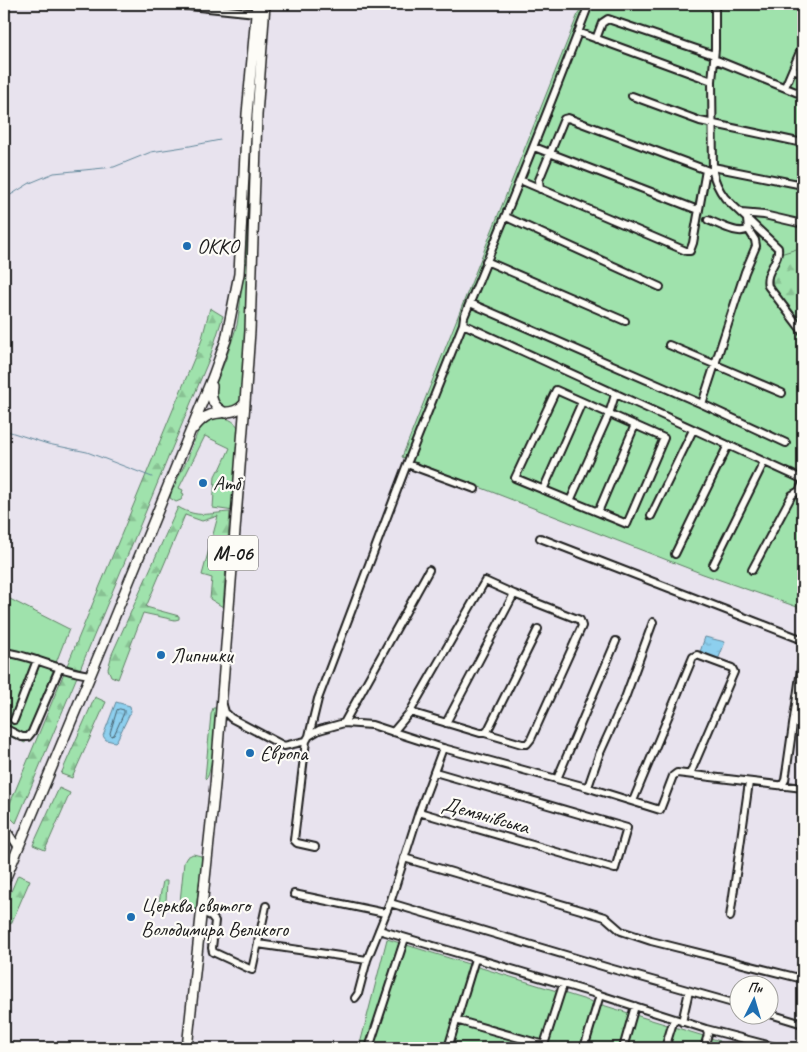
<svg xmlns="http://www.w3.org/2000/svg" width="807" height="1052" font-family="Caveat,sans-serif">
  <style>
    .green { fill: #9fe2ac; stroke: #5e7f64 }
    .forest { fill: url(#forest-firs); stroke: #5e7f64 }
    .water { fill: url(#water-ripples); stroke: #60879a }
    .lines { fill: none; stroke-linecap: round; stroke-linejoin: round }
    .shore { stroke: #496470; stroke-width: 1 }
    .stream { stroke: #60879a; stroke-width: 1 }
    .minor-casing { stroke: #1c1c1c; stroke-width: 10 }
    .highway-casing { stroke: #1c1c1c; stroke-width: 12 }
    .minor { stroke: #fdfcf7; stroke-width: 6 }
    .highway { stroke: #fdfcf7; stroke-width: 9 }
    .poi-dot { fill: #1f6fb2; stroke: #fdfcf7; stroke-width: 2 }
    .labels { text-anchor: middle; stroke-width: 4.5; stroke-linejoin: round; paint-order: stroke }
    .shield { fill: #fdfcf7; stroke: #605f5e; stroke-width: 1 }
    .shield-label { font-size: 20px; font-weight: bold; fill: #1c1c1c }
    .poi-label { font-size: 21px; fill: #1c1c1c; stroke: #fdfcf7; text-anchor: start }
    .street-label { font-size: 21px; fill: #1c1c1c; stroke: #fdfcf7 }
  </style>
  <defs>
    <pattern id="forest-firs" width="22" height="20" patternUnits="userSpaceOnUse" patternTransform="scale(1.25)"><rect width="22" height="20" fill="#9fe2ac"/><path d="M5 1l3.5 6h-7zM16 11l3.5 6h-7z" fill="#88c193"/></pattern>
    <pattern id="water-ripples" width="26" height="14" patternUnits="userSpaceOnUse" patternTransform="scale(1.25)"><rect width="26" height="14" fill="#8dcfee"/><path d="M2 4q2-2 4 0t4 0M15 11q2-2 4 0t4 0" fill="none" stroke="#79b1cc"/></pattern>
  </defs>
  <rect width="100%" height="100%" fill="#e8e3ee"/>
  <filter id="ink" filterUnits="userSpaceOnUse"><feTurbulence type="fractalNoise" baseFrequency=".02" numOctaves="2"/><feDisplacementMap in="SourceGraphic" scale="10" xChannelSelector="R" yChannelSelector="G"/><feConvolveMatrix kernelMatrix="1 2 1 2 8 2 1 2 1" color-interpolation-filters="sRGB"/></filter>
  <g filter="url(#ink)">
    <path class="green" d="M260 4 247 305 241 399 236 407 222 409 212 394 227 356 237 325 240 305Z
      M582 4H803V609L703 574 402 457Z
      M216 416C226 418 234 419 239 429L234 511 213 508 215 476 218 470H220L230 448 205 436 179 488 183 490 182 493 184 494 181 500 176 502 170 498 171 492 187 460 200 426 202 422Z
      M4 596 69 629 25 743 4 734Z
      M213 708H216C215 720 213 773 206 779L205 778 211 714Z
      M193 854 201 856 202 859 196 910 192 913 184 910 180 902 184 862 187 857Z
      M163 881H167L166 902 164 904 159 902Z
      M387 939 720 1041 717 1048H359Z"/>
    <path class="forest" d="M800 248 803 252V324L773 285 771 272 777 255Z
      M210 308 223 316 210 357 16 823 6 813 201 342Z
      M178 507C199 519 208 513 230 512L223 607 210 599 212 578 202 575 218 516 202 521 185 515 146 607 179 616V619L175 620 143 613 118 679 111 676 108 669 112 654Z
      M95 697 106 702 72 778 61 774Z
      M59 788 70 793 45 850 33 845Z
      M18 875 30 880 11 924 4 921V908Z"/>
    <path class="water" d="M705 637 725 642 718 660 700 652Z
      M116 702 130 706 131 711 117 740 115 742 106 740 103 736Z"/>
    <g class="lines">
      <path class="shore" d="M120 709 124 710V713L114 735 111 736 110 733 117 710Z"/>
      <path class="stream" d="M4 199 30 183 54 173 114 167 151 152 190 146 220 140
        M4 430 48 444 87 452 152 477
        M4 1045 12 1048"/>
      <g class="minor-casing">
        <path id="minor" d="M170 4 256 13
          M715 4V49L712 81 713 172C715 183 719 190 725 198L778 248C780 261 764 272 768 286L803 332
          M578 32 712 81
          M596 39 602 23 608 19 714 55
          M714 59 803 95
          M793 69 803 73
          M785 87 803 45
          M632 96 700 121 803 143
          M534 147 698 210
          M713 167 803 185
          M520 180 686 251H690L693 243 706 170
          M540 189 539 180 564 119 568 118 709 171
          M741 213 764 215 803 224
          M506 217 660 287
          M708 220C719 224 739 236 748 229
          M486 261 625 321
          M470 303 702 404 786 443
          M463 324 802 479 803 483
          M669 345 782 393
          M556 390 664 438 627 524 515 478Z
          M702 404 745 272 756 246 755 240 748 229 747 220
          M407 464 475 489
          M543 490 582 402
          M570 501 609 414 615 395
          M598 512 635 425
          M651 516 693 430
          M540 538 798 638 803 642
          M675 554 728 445
          M713 565 764 462
          M752 570 792 495 799 491 803 483
          M4 652C34 656 61 672 91 675
          M223 705 225 712 231 718 284 746 306 741 309 736 319 730 344 723 372 725 443 748 586 787 660 810 673 776 677 773 803 788
          M410 712 480 733H485L488 730 538 629
          M14 720 37 660
          M344 723 429 570
          M446 723 514 594
          M4 728 22 737H28L32 732 60 667
          M393 732 410 712 485 581 514 594 580 620 582 626 531 739 527 744H522L485 733
          M309 736 318 699 407 464 463 324 464 317C507 213 549 109 589 4
          M306 741 294 840 297 843 315 847
          M557 779 616 641
          M782 786 785 780 787 767 803 655
          M588 787 599 755 625 698 653 622
          M633 801 693 657 697 655 732 668 734 672 690 774
          M419 812 615 869 627 828 435 772
          M4 826 18 847
          M404 858 605 917 621 931 651 941 803 979
          M294 894 385 913
          M390 903 609 968 740 1005
          M202 912 211 916 215 921 212 948 213 952 252 970 266 906
          M730 917 749 782
          M379 930 600 995 706 1029 779 1048
          M258 944 367 960
          M355 998 358 994 367 960 390 903 419 812 443 748
          M770 1014 803 1024
          M456 1020 544 1045
          M682 1022 689 991
          M369 1048 405 938
          M448 1048 475 959
          M543 1048 563 985
          M584 1048 600 995
          M623 1048 635 1006
          M665 1048 674 1019
          M704 1048 708 1034 706 1029"/>
      </g>
      <g class="highway-casing">
        <path id="highway" d="M212 386C210 399 213 407 226 413
          M194 428C199 422 203 417 210 415 223 410 235 416 245 403
          M4 882 103 645 213 376 226 340 239 274 247 114 257 4
          M187 1048 215 785 245 403 250 331 257 115 265 4"/>
      </g>
      <use href="#minor" class="minor"/>
      <use href="#highway" class="highway"/>
    </g>
  </g>
  <g class="poi-dot">
    <circle cx="187" cy="246" r="5"/>
    <circle cx="203" cy="483" r="5"/>
    <circle cx="161" cy="655" r="5"/>
    <circle cx="250" cy="753" r="5"/>
    <circle cx="131" cy="917" r="5"/>
  </g>
  <g class="labels">
    <rect class="shield" x="208" y="535.5" width="50" height="35" rx="4"/>
    <g class="shield-label">
      <text x="233" y="560">М-06</text>
    </g>
    <g class="poi-label">
      <text x="197" y="253">ОККО</text>
      <text x="213" y="490">Атб</text>
      <text x="171" y="662">Липники</text>
      <text x="260" y="760">Європа</text>
      <text x="141" y="912">Церква святого<tspan x="141" dy="24">Володимира Великого</tspan></text>
    </g>
    <g class="street-label">
      <text transform="translate(486 815) rotate(16)" y="7">Демянівська</text>
    </g>
  </g>
  <rect width="807" height="1052" fill="none" stroke="#fdfcf7" stroke-width="20"/>
  <rect x="10" y="10" width="787" height="1032" fill="none" stroke="#1c1c1c" stroke-width="2" filter="url(#ink)"/>
  <g transform="translate(754 1000) rotate(5)"><circle r="24" fill="#fdfcf7" stroke="#a3a29f"/>
  <path d="M0-4L9 19L0 12L-9 19Z" fill="#1f6fb2"/>
  <text y="-8" font-size="14" font-weight="bold" text-anchor="middle" fill="#1c1c1c">Пн</text>
  </g>
</svg>
